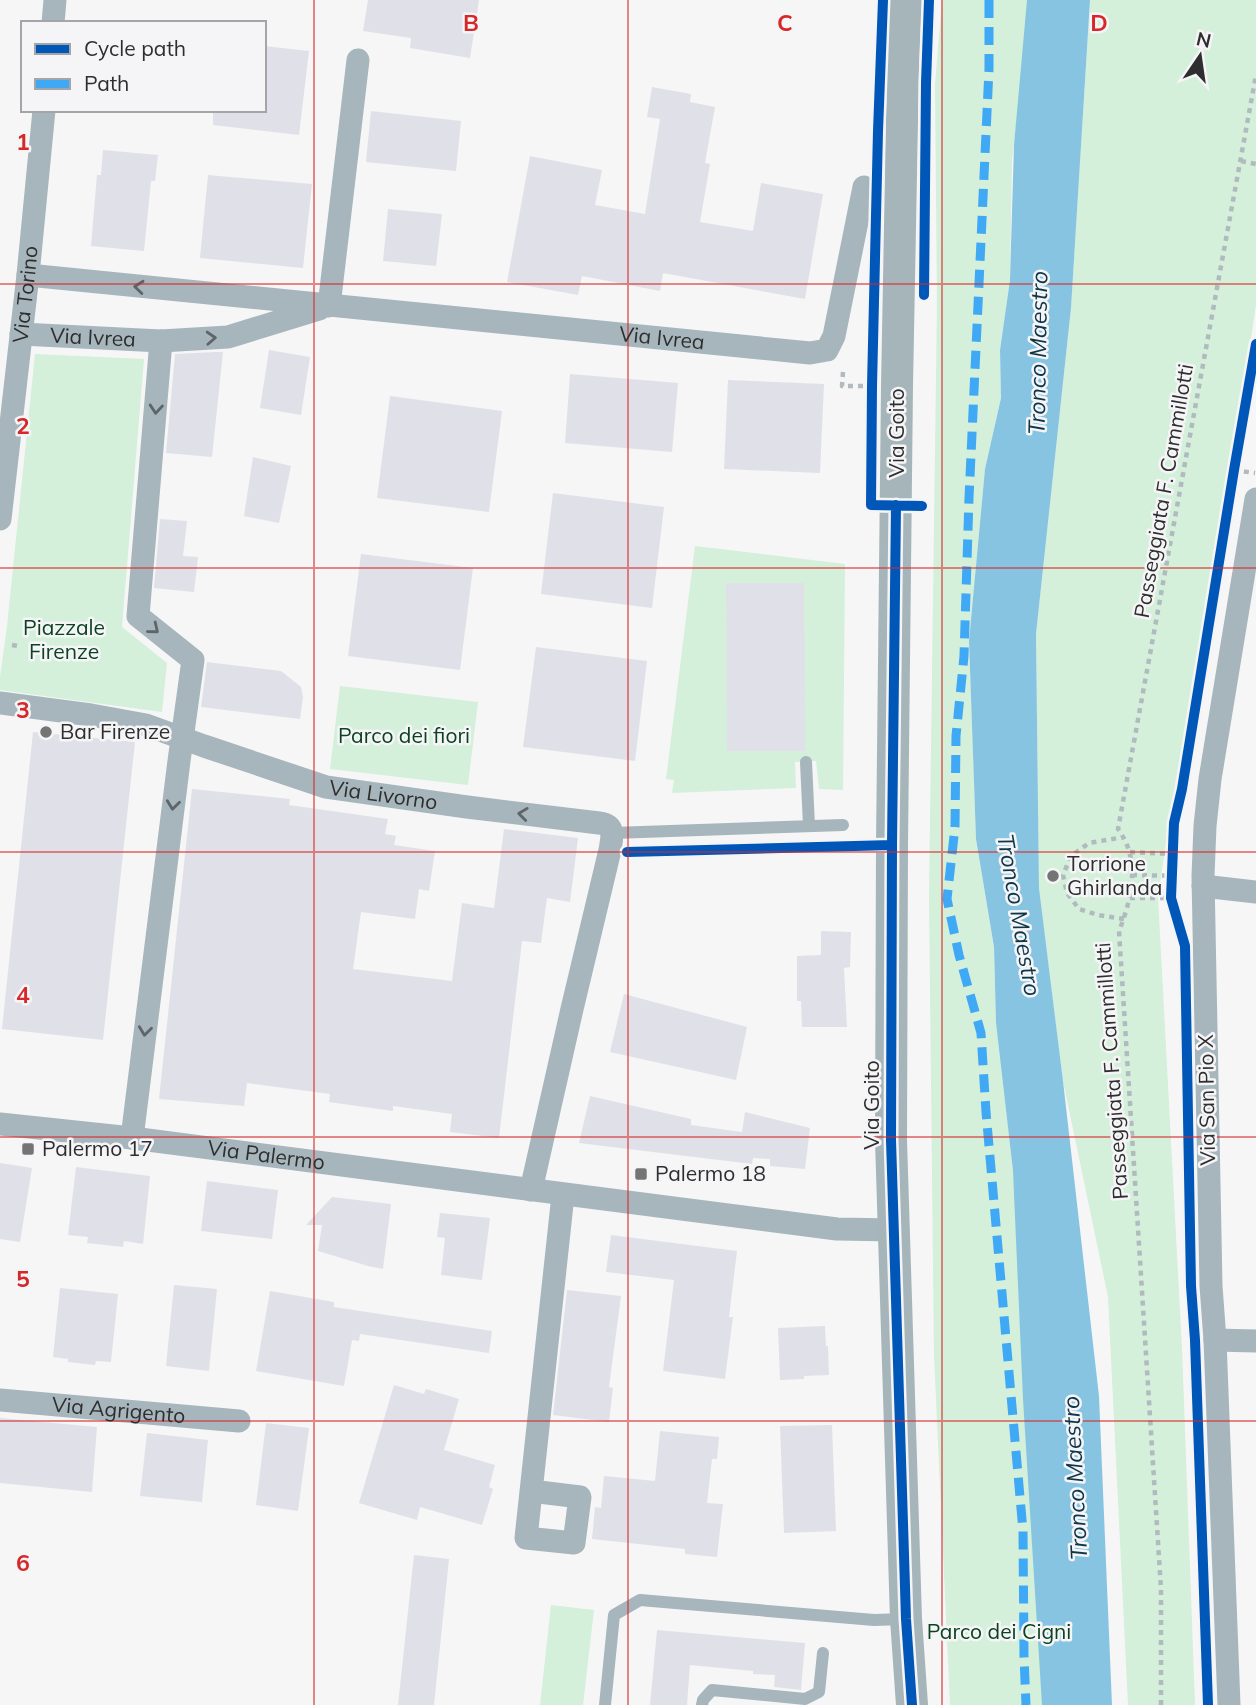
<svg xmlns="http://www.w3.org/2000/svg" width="1256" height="1705" font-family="Mulish,sans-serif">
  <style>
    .green { fill: #d4efda }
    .water { fill: #86c4e2 }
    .building { fill: #e0e0e9 }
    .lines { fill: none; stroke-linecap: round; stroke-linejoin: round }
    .path { stroke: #b0babf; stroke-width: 4.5; stroke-dasharray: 5 5; stroke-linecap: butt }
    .service { stroke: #a6b6bc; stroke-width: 12 }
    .minor { stroke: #a6b6bc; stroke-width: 23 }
    .secondary { stroke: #a6b5ba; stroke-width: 32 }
    .quiet { stroke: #3fa9f5; stroke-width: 9; stroke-dasharray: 18 9; stroke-linecap: butt }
    .cycleway-casing { stroke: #f5f5f7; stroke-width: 15 }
    .cycleway { stroke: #0057b8; stroke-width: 10 }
    .oneway { stroke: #5e6467 }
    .grid { fill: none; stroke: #d62828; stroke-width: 2; stroke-opacity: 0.55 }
    .poi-dot { fill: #747474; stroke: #f5f5f7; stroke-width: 2.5 }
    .labels { text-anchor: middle; stroke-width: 5; stroke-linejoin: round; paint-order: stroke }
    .street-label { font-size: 21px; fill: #2e2e2e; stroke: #f5f5f7 }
    .park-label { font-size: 21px; fill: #0b4321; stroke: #f5f5f7 }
    .poi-label { font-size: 21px; fill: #2e2e2e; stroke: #f5f5f7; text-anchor: start }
    .water-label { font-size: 23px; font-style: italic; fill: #0e3648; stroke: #f5f5f7 }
    .grid-label { font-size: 23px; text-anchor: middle; font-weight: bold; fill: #d62828; stroke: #f5f5f7; stroke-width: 5; stroke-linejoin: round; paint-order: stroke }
  </style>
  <rect width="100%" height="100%" fill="#f6f6f6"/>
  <path class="green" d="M942 0H1031L1012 161 1010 280 1000 350 1001 398 985 469 969 641 976 839 994 947 996 1023 1013 1171 1057 1705H950L934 1355 929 896 937 304 935 84Z
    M1090 0H1256V305L1221 536 1175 785 1158 897 1182 1348 1195 1705H1128L1108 1297 1063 1081 1039 888 1036 634 1071 308Z
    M35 354 144 359 122 627 167 663 162 712 0 690V677L7 626Z
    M695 546 845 564 843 790 819 789 816 761 795 762 796 788 672 793 674 780 666 779Z
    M340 686 478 702 468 785 330 769Z
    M551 1605 594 1610 583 1705H540Z"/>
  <path class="water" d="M1027 0H1090L1071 308 1036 634 1039 888 1063 1081 1099 1396 1112 1705H1042L1023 1399 1013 1171 996 1023 994 947 976 839 969 641 985 469 1001 398 1000 350 1010 280 1014 145Z"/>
  <path class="building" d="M368 0H479L470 58 410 48 411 38 363 31Z
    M264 46 309 51 299 135 213 125V110H264Z
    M652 87 691 94 690 102 715 107 705 163 710 164 700 222 753 231 761 183 823 194 805 299 663 273 660 291 582 276 578 295 507 282 530 156 602 170 595 205 645 214 660 119 647 117Z
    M371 111 461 121 456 171 366 162Z
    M103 150 158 155 155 181H151L144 251 91 246 97 175H101Z
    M208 175 312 184 303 268 200 258Z
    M388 209 442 214 436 266 383 261Z
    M269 350 310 357 301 415 260 408Z
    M216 352H223L212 457 166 453 175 354Z
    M570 374 678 383 672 452 565 443Z
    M728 380 824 384 820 473 724 469Z
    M390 396 502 411 489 512 377 498Z
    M253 457 291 466 279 523 244 516Z
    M553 493 664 507 652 608 541 594Z
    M160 519 187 521 183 556 198 557 194 592 154 588Z
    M361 554 473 568 460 670 348 656Z
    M726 583H804L805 751H727Z
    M536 647 647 661 635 761 523 747Z
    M207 662 281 671 301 687 303 697 300 719 201 707Z
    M33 732 135 742 103 1040 2 1029Z
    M192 789 290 799 289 805 388 819 385 834 396 836 394 845 435 851 429 891 419 889 415 919 361 912 353 969 452 981 462 903 494 908 504 829 578 838 570 902 547 898 541 943 522 941 499 1138 450 1132 452 1114 393 1106V1111L329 1102 330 1094 247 1083 244 1106 159 1099Z
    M821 931 851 932 850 967 844 968 847 1027H802L801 1001H797V956L821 955Z
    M624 994 747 1027 736 1080 610 1052Z
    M590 1096 691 1119V1125L742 1132 745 1112 810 1128 805 1169 770 1166V1159L753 1158 752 1164 579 1143Z
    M0 1163 32 1168 20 1242 0 1239Z
    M76 1167 150 1176 143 1244 124 1241 123 1247 87 1243 88 1237 68 1235Z
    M207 1181 278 1190 272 1239 201 1231Z
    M332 1197 391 1204 383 1269 368 1266 318 1251 322 1225H306Z
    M440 1213 490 1218 482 1280 441 1275 445 1238 437 1237Z
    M611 1235 737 1251 729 1317H733L725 1379 663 1371 674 1280 606 1272Z
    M174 1285 217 1289 209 1371 166 1366Z
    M60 1288 118 1294 111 1362 96 1361 95 1365 68 1362V1359L53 1357Z
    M567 1290 621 1296 609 1387 613 1388 609 1422 553 1415Z
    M270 1291 334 1302V1307L492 1331 489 1353 360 1334 359 1341 352 1340 344 1386 256 1371Z
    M825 1326 826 1346H828L829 1375 804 1376V1379L780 1380 778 1328Z
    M394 1385 424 1394 426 1389 459 1399 444 1450 495 1465 489 1487 493 1489 482 1525 420 1507 417 1520 359 1503Z
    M0 1418 97 1427 92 1492 0 1483Z
    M266 1423 309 1428 298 1511 256 1505Z
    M832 1425 836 1531 784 1533 780 1426Z
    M660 1431 719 1437 717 1459H712L707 1503 723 1504 717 1557 685 1554V1549L592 1539 595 1507 601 1508 604 1476 655 1481Z
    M147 1433 208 1440 202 1502 140 1496Z
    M414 1555 449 1559 434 1705H398Z
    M657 1630 805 1643 801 1690 774 1687 775 1675 753 1674V1671L690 1665 687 1705H650Z"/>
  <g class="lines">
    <path class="path" d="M1241 161 1256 164
      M843 372 842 386H867
      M1234 470 1255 473
      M12 645 18 646
      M1130 852 1173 854
      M1132 875 1181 876
      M1130 898H1171
      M1124 919 1098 915 1079 909 1067 893 1063 875 1071 856 1089 843 1124 837
      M1161 1705V1589L1119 931C1132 898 1141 860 1118 829L1256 75"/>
    <path class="service" d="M806 762 809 826
      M613 833 843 825
      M605 1705 614 1615 640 1600 874 1620 905 1619
      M702 1705 703 1700 712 1690 805 1699 819 1692 823 1653"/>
    <g class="minor">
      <path d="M53 23 55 0"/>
      <path id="s1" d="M28 275 810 353 827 350 834 336 864 187"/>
      <path d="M329 306 358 60"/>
      <path id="s2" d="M21 334 161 341 228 337 319 309"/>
      <path id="s3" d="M0 519 28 275 44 110"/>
      <path id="s4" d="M0 703 91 715 146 725 204 746 326 787 467 807 599 823C616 825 612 837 610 850L572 1009 531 1190"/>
      <path d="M1203 886 1256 892"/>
      <path id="s5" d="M0 1124 132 1138 837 1229 894 1230"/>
      <path d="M132 1138 179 761 193 660 138 616 161 341"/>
      <path d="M1215 1340 1256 1341"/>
      <path id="s6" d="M0 1400 239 1421"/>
      <path d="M531 1491 580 1497 574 1543 526 1538 563 1195"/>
      <path d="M1229 1705 1215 1340 1211 1286 1203 876 1205 826 1210 779 1256 499"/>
    </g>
    <path class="secondary" d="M906 0 903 68 897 386 892 845 891 1140 906 1619 912 1705"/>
    <path class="quiet" d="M989 0V69L969 498 964 656 956 736 955 827 947 899 959 955 981 1033 986 1112 1023 1531 1024 1657 1026 1705"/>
    <g class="cycleway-casing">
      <path id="cycleway" d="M883 0 878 131 872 386 871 505 922 506
        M924 295 926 83 929 0
        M896 505 892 845 891 1140 906 1619 912 1705
        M627 852 892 845
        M1208 1705 1195 1340 1191 1286 1185 946 1171 898 1174 823 1182 789 1234 470 1256 344"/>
    </g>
    <use href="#cycleway" class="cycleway"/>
  </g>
  <defs><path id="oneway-chevron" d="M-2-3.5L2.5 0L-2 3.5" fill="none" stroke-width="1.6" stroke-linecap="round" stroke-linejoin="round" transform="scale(1.75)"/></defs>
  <g class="oneway">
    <use href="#oneway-chevron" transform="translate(139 287) rotate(-174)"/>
    <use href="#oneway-chevron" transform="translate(211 338) rotate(-3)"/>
    <use href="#oneway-chevron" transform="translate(156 409) rotate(95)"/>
    <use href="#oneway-chevron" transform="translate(154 629) rotate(39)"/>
    <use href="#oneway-chevron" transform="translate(173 805) rotate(97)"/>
    <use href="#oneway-chevron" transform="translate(523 814) rotate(-173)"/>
    <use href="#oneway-chevron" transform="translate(145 1031) rotate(97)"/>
  </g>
  <path class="grid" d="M314 0V1705M628 0V1705M942 0V1705M0 284H1256M0 568H1256M0 852H1256M0 1137H1256M0 1421H1256"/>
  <g class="poi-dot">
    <circle cx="46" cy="732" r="7"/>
    <circle cx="1053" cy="876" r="7"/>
    <rect x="21" y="1142" width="14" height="14" rx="3.5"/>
    <rect x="634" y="1167" width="14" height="14" rx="3.5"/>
  </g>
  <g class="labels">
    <g class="street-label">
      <text dy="7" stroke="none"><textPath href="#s3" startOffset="226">Via Torino</textPath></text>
      <text dy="7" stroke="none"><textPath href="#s2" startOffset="72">Via Ivrea</textPath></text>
      <text dy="7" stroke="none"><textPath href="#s1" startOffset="637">Via Ivrea</textPath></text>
      <text transform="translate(897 433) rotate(-90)" y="7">Via Goito</text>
      <text transform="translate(1164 491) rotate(-80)" y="7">Passeggiata F. Cammillotti</text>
      <text dy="7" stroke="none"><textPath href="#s4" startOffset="396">Via Livorno</textPath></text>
      <text transform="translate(1112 1071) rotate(-94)" y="7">Passeggiata F. Cammillotti</text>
      <text transform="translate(1207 1100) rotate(-91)" y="7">Via San Pio X</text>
      <text transform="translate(872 1105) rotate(-90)" y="7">Via Goito</text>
      <text dy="7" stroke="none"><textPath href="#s5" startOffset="268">Via Palermo</textPath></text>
      <text dy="7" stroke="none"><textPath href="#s6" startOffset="119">Via Agrigento</textPath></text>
    </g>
    <g class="park-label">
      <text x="64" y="635">Piazzale<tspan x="64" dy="24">Firenze</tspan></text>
      <text x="404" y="743">Parco dei fiori</text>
      <text x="999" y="1639">Parco dei Cigni</text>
    </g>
    <g class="poi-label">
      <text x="60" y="739">Bar Firenze</text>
      <text x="1067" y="871">Torrione<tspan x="1067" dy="24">Ghirlanda</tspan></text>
      <text x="42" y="1156">Palermo 17</text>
      <text x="655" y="1181">Palermo 18</text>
    </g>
    <g class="water-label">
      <text transform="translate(1038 353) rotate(-89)" y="8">Tronco Maestro</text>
      <text transform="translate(1019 915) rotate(80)" y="8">Tronco Maestro</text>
      <text transform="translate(1075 1478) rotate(-93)" y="8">Tronco Maestro</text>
    </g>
  </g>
  <g class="grid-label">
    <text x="471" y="31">B</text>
    <text x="785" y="31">C</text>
    <text x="1099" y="31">D</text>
    <text x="23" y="150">1</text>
    <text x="23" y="434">2</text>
    <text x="23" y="718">3</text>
    <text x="23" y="1003">4</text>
    <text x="23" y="1287">5</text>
    <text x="23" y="1571">6</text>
  </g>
  <rect x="21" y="21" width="245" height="91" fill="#f5f5f7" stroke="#a5a5a7" stroke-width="2"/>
  <rect x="35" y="44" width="35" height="10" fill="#0057b8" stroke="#a5a5a7" stroke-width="2"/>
  <text x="84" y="56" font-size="21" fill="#2e2e2e">Cycle path</text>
  <rect x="35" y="79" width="35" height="10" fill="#3fa9f5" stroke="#a5a5a7" stroke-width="2"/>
  <text x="84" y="91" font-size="21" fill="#2e2e2e">Path</text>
  <g transform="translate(1200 56) rotate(13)" stroke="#f5f5f7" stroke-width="5" paint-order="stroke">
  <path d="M0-5L12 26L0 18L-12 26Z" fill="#2e2e2e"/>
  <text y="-10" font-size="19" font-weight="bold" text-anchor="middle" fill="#2e2e2e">N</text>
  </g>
</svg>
